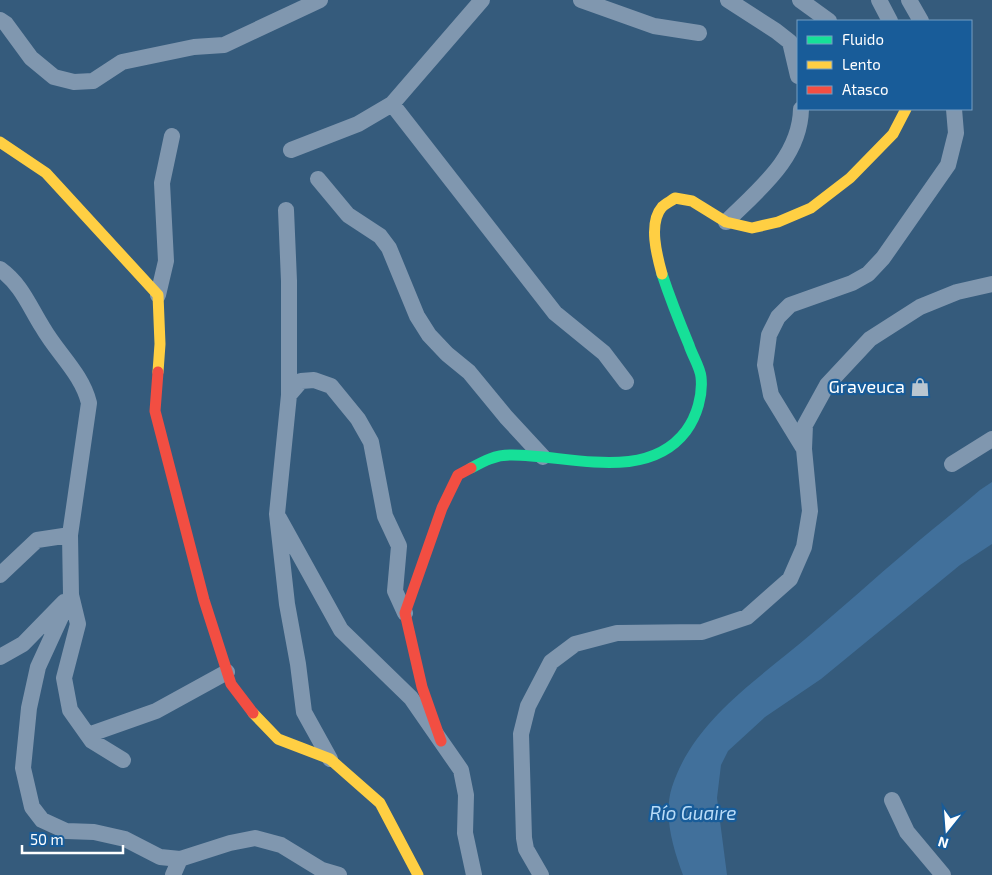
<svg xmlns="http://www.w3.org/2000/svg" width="992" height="875" font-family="'Exo 2',sans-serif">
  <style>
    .water { fill: #41709b }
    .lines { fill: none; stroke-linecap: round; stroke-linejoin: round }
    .street { stroke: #8097af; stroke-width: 16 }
    .fast { stroke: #16e098; stroke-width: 11 }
    .slow { stroke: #ffcf43; stroke-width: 11 }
    .jam { stroke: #f24e42; stroke-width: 11 }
    .labels { text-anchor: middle; stroke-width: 4.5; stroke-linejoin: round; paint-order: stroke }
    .poi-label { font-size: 18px; fill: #fff; stroke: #185c99; text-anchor: end }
    .water-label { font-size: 19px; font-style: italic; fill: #b9dcf8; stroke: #185c99 }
  </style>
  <rect width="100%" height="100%" fill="#355b7c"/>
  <path class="water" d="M992 482V544L960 565 821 679 765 717 728 751 721 765 717 798 727 875H683C673 848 663 815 672 787 694 719 759 679 810 635 843 607 875 578 907 551 931 530 956 511 980 490Z"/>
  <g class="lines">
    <path class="street" d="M581 0 654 26 699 33
      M728 0 776 31 790 42 798 76
      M800 0 829 21
      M879 0 890 21
      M909 0 921 21
      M0 20 6 24 31 58 54 77 74 82 93 81 122 62 194 47 224 45 320 0
      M392 104 555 313 604 353 626 382
      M291 150 358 124 392 104 482 0
      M318 179 348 215 380 236 389 248 417 316 429 335 447 354 469 372 506 417 543 457
      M286 210 289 281V395
      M726 222C758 190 800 158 801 109
      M0 269C22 285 29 306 43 328 58 354 82 374 89 403L70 535
      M158 295 166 261 162 183 172 136
      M804 449 771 395 765 365 769 335 778 317 790 305 852 283 868 274 883 258 948 165 956 133 954 109
      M952 464 992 439
      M279 518 341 630 411 698 461 770 466 795 465 833 474 875
      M0 575 37 540 70 535 71 595 78 624 64 678 70 710 92 741 123 760
      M71 595 38 667 29 708 23 768 32 807 42 820 66 831 94 832 125 839 160 857 180 859 230 843 255 838 281 845 322 870 339 875
      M0 657 23 644 64 602
      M88 735 156 711 227 672
      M330 759 304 712 298 664 287 604 277 514 289 395 301 381 314 380 331 386 358 419 371 442 385 516 399 546 395 591 405 613
      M892 800 907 832 943 875
      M173 875 180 859
      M541 875 526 849 524 838 521 734 528 706 551 662 575 644 617 633 702 632 747 617 790 579 804 547 810 511 804 449 805 425 827 385 870 339 920 307 957 292 992 284"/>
    <path class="fast" d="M471 468C484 461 495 455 510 455 566 454 646 484 686 431 697 416 703 395 701 377 700 367 692 355 689 345 679 321 670 298 662 274"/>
    <path class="slow" d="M0 142 46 173 158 295 160 344 158 372
      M662 274C657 256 648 223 662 207 665 204 671 201 675 198L692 201 726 222 752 228 778 222 811 208 850 178 893 134 906 109
      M253 713 278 739 330 759 380 803 418 875"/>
    <path class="jam" d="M158 372 155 411 204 600 231 684 253 713
      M441 741 422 687 405 613 442 508 458 475 471 468"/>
  </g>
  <defs>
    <g id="shop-bare" transform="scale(1.5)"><path d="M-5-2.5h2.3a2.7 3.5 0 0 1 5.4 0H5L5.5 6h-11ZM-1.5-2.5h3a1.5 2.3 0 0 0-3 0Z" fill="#b8c6d1" stroke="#185c99" stroke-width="2.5" paint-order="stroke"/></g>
  </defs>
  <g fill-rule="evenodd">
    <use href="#shop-bare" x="920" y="387"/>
  </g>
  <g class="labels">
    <g class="poi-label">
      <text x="905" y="393">Graveuca</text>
    </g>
    <g class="water-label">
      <text x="693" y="820">Río Guaire</text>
    </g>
  </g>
  <rect x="797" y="20" width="175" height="90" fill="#185c99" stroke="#749dc2"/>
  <rect x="807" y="36" width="25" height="8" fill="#16e098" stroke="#749dc2"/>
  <text x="842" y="45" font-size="15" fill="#ffffff">Fluido</text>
  <rect x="807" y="61" width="25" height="8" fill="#ffcf43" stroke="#749dc2"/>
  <text x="842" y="70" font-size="15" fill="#ffffff">Lento</text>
  <rect x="807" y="86" width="25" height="8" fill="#f24e42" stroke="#749dc2"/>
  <text x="842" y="95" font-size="15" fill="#ffffff">Atasco</text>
  <g transform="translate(947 830) rotate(197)" stroke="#185c99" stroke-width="4" paint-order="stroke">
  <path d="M0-4L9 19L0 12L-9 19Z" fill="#ffffff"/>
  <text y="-8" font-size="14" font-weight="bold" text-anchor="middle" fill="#ffffff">N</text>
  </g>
  <path d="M22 845v8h101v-8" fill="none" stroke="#ffffff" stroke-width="2.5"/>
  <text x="30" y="845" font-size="15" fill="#ffffff" stroke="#185c99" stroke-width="4" paint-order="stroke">50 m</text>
</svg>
